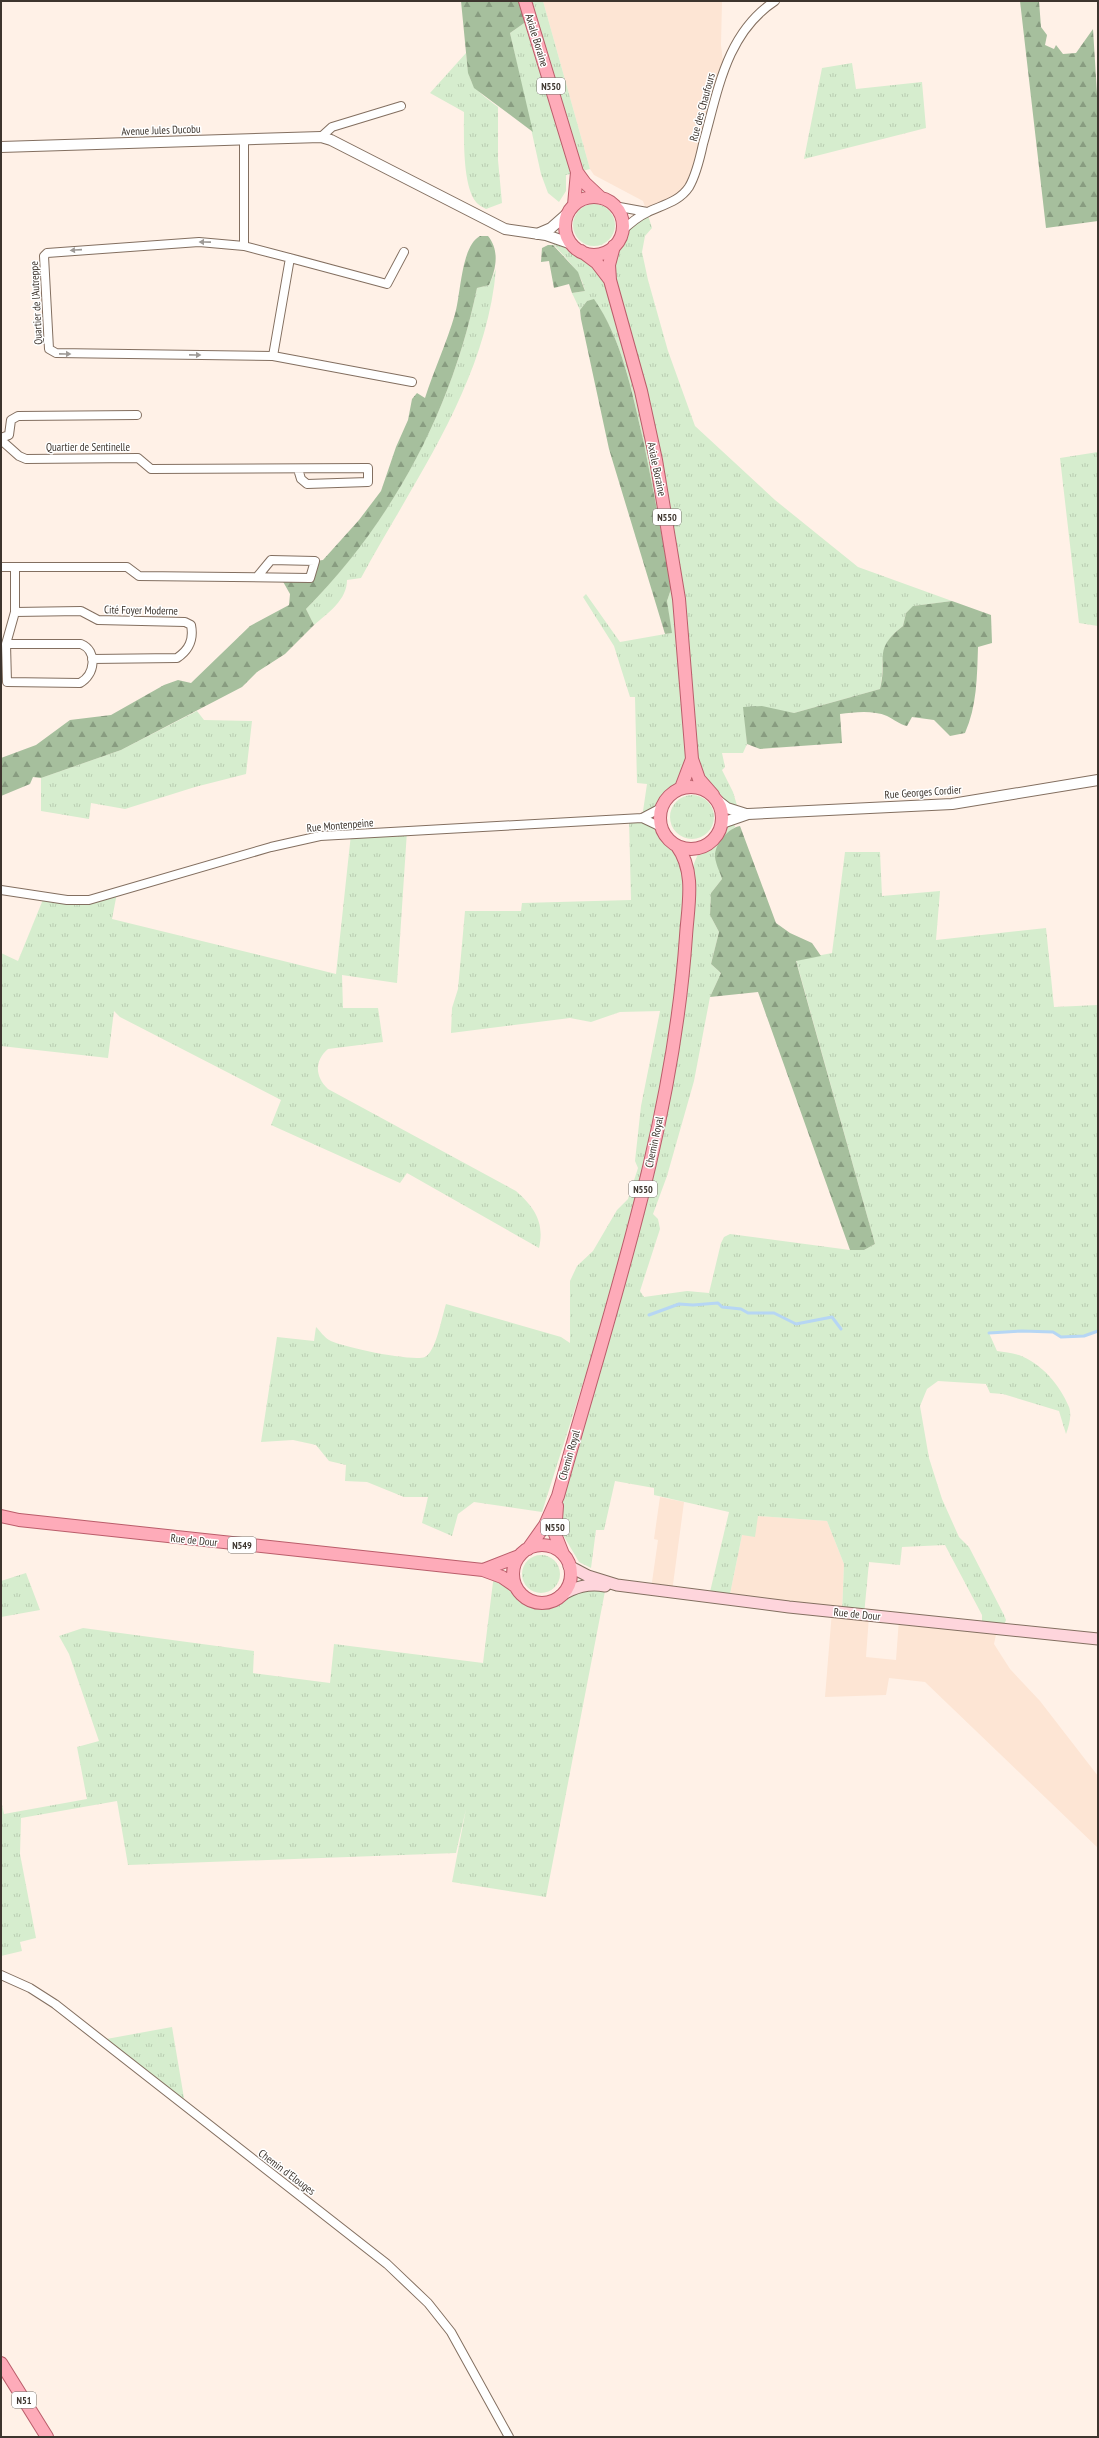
<svg xmlns="http://www.w3.org/2000/svg" width="1099" height="2438" font-family="'PT Sans Narrow',sans-serif">
  <style>
    .built { fill: #fde5d4 }
    .grass { fill: url(#grass-tufts) }
    .forest { fill: url(#forest-firs) }
    .lines { fill: none; stroke-linecap: round; stroke-linejoin: round }
    .stream { stroke: #b6d6f4; stroke-width: 3 }
    .minor-casing { stroke: #836f60; stroke-width: 10 }
    .tertiary-casing { stroke: #836f60; stroke-width: 12 }
    .secondary-casing { stroke: #836f60; stroke-width: 13 }
    .primary-casing { stroke: #ba5d6a; stroke-width: 14 }
    .minor { stroke: #fff; stroke-width: 8 }
    .tertiary { stroke: #fff; stroke-width: 10 }
    .secondary { stroke: #fed5dc; stroke-width: 11 }
    .primary { stroke: #feabb9; stroke-width: 12 }
    .oneway { fill: #9e9a96 }
    .labels { text-anchor: middle; stroke-width: 3; stroke-linejoin: round; paint-order: stroke }
    .shield { fill: #fff; stroke: #77726d; stroke-width: 1 }
    .shield-label { font-size: 10px; font-weight: bold; fill: #3d352e }
    .street-label { font-size: 11px; fill: #3d352e; stroke: #fff }
  </style>
  <defs>
    <pattern id="grass-tufts" width="24" height="20" patternUnits="userSpaceOnUse"><rect width="24" height="20" fill="#d6edce"/><path d="M3 7l-1-3M5 7V3M7 7l1-3M15 17l-1-3M17 17v-4M19 17l1-3" fill="none" stroke="#b9ccb1"/></pattern>
    <pattern id="forest-firs" width="22" height="20" patternUnits="userSpaceOnUse"><rect width="22" height="20" fill="#a6bf9d"/><path d="M5 1l3.5 6h-7zM16 11l3.5 6h-7z" fill="#889c80"/></pattern>
  </defs>
  <rect width="100%" height="100%" fill="#fff1e7"/>
  <path class="built" d="M543 1H722L721 45 724 70 688 188 647 212 643 201 594 175 590 169Z
    M660 1497 684 1502 672 1592 651 1589 658 1540 654 1539Z
    M758 1516 827 1521 844 1564 842 1612 869 1616 866 1657 896 1660 899 1619 997 1630 994 1644 1010 1669 1040 1701 1098 1776V1848L925 1682 889 1678 886 1695 825 1697 832 1611 729 1599 742 1535Z"/>
  <path class="grass" d="M525 1H543L590 169 566 175V191L559 202 548 193 541 174 510 33 530 19Z
    M466 53C469 86 472 87 498 107V160L502 203 486 209C483 207 478 205 476 202 462 185 464 134 464 112L430 93Z
    M852 63 856 89 922 82 926 128 804 159 822 68Z
    M573 225a21 21 0 1 1 42 0a21 21 0 1 1-42 0Z
    M647 212 652 228 645 236 642 252 648 280 668 351 695 426 775 500 858 567 952 601 914 606 906 613 903 626C874 648 887 659 880 689L794 713 744 707 747 744 743 753H722L725 767 722 770 733 792 739 812 727 808 692 760 681 788C663 797 652 817 665 836 669 840 674 842 677 846 683 853 686 865 690 874 694 866 696 854 703 848 711 839 718 836 722 823L733 818 735 827C712 845 714 854 722 879L711 893 710 915 719 932 711 964 721 973 710 997 694 1081 667 1176 653 1214 658 1219 660 1229 640 1291 644 1297 687 1291 709 1293 721 1243 724 1237 730 1234 850 1250H864L875 1244 796 960 832 953 845 852H880L882 896 940 891 936 940 1046 928 1054 1007 1098 1005V1331L1084 1336 1061 1337 1053 1332 1022 1331 989 1333 997 1351C1004 1352 1012 1353 1019 1355 1041 1363 1060 1385 1069 1407 1072 1415 1069 1426 1066 1434L1059 1411 1003 1394 990 1393 986 1384 938 1381 927 1389 920 1406 929 1458 942 1499 959 1537 969 1547 1004 1615 1006 1620 1002 1630 982 1628V1615L945 1545 902 1547 900 1565 869 1562 864 1615 842 1613 844 1564 827 1521 758 1516 755 1537 742 1535 729 1599 709 1596 729 1512 654 1495V1488L615 1481 604 1530H596L591 1568 579 1562 562 1533V1519H559L592 1374 585 1377 542 1512 474 1502 458 1514 452 1536 422 1523 428 1497H404L367 1482 345 1481 346 1465 329 1461 316 1445 293 1440 261 1442 277 1337 314 1341 316 1327C320 1331 324 1337 329 1340 341 1347 413 1362 425 1357 436 1352 442 1316 446 1304L561 1337 570 1343V1281L577 1266 593 1251 617 1210 628 1199 638 1168 635 1161 641 1106 660 1011 620 1012 591 1022 570 1018 451 1033 452 1008 458 989 465 911H521L522 903 631 900 629 819 642 818 647 784 637 783 635 697H630L614 646 583 597 586 594 620 642 671 633 667 601 671 589C663 538 653 489 643 439 632 392 622 339 594 300L587 301 580 310 572 293 585 291C581 269 559 253 546 235L572 244 602 268 621 232Z
    M496 269C486 384 414 480 361 578L347 580C347 600 328 613 314 625L306 609C393 520 452 410 477 288L489 285Z
    M1098 452V626L1079 623 1060 458Z
    M197 711 204 720 252 721 246 774 195 787 125 809 91 803 89 819 41 811V778L121 750Z
    M670 817a22 22 0 1 1 44 0a22 22 0 1 1-44 0Z
    M407 831 397 983 342 975 343 1008H378L383 1042 328 1049C314 1061 315 1077 328 1089L516 1191C534 1207 545 1222 539 1248L407 1173 400 1183 271 1125 281 1100 120 1017 114 1011 108 1058 1 1046V953L18 961 44 897 67 900 117 893 112 919 336 974 351 834Z
    M522 1574a19 19 0 1 1 38 0a19 19 0 1 1-38 0Z
    M26 1573 40 1610 1 1617V1581Z
    M494 1574 515 1586 526 1598 534 1602 553 1601 574 1588 606 1586 546 1897 452 1882 466 1809 456 1853 128 1865 117 1801 21 1818 20 1854 36 1938 20 1942 22 1951 1 1956V1800L4 1814 87 1799 77 1747 99 1741 69 1654 59 1636 83 1628 254 1651 253 1673 330 1683 334 1644 483 1663Z
    M172 2027 184 2098 174 2099 101 2040Z"/>
  <path class="forest" d="M461 1H525L530 19 510 33 533 132 474 88 468 73Z
    M1020 1H1039L1041 27 1047 35 1045 45 1054 49 1056 45 1063 54 1076 53 1093 29 1098 110V221L1046 228Z
    M480 236H488C500 251 496 269 489 285L477 288C452 410 393 521 306 609L314 625 285 654 257 672 242 687 121 750 41 778 33 777 30 784 1 796V758L36 745 70 720 111 715 164 685 178 680 191 683 250 626 289 605 290 594 281 578H310L315 561 323 560 359 520 381 491 396 447 408 420 412 399 417 393 425 398C434 370 447 342 455 314 461 294 461 246 480 236Z
    M548 245H553L578 272 585 291 572 293 569 284 554 288 549 261 541 262 542 248Z
    M594 299C622 339 632 392 643 439 653 489 663 538 671 589L667 601 672 633 665 634 609 449 581 319 580 310 587 301Z
    M952 601 991 615 992 643 978 647C977 677 977 706 965 733L950 736 934 720 912 717 907 726C899 724 895 720 887 716 873 710 855 712 840 714L842 743 760 749 747 744 743 707 762 706 794 713 880 689C888 658 872 650 903 626L906 613 913 606Z
    M740 826 776 923 790 933 812 943 821 956 796 961 875 1244 864 1250H850L758 992 710 997 721 973 711 964 719 932 710 915 711 893 722 879C720 872 716 865 715 857 714 845 728 828 740 826Z"/>
  <g class="lines">
    <path class="stream" d="M649 1315 679 1304 693 1305 718 1303 722 1307 741 1309 748 1313H774L796 1324 832 1317 841 1329
      M989 1333 1022 1331 1053 1332 1061 1337 1084 1336 1098 1331"/>
    <g class="minor-casing">
      <path id="minor" d="M321 137 332 127 401 106
        M614 206 647 212
        M621 232C629 224 637 217 648 212 662 205 679 202 689 187 696 175 700 158 703 144 718 91 726 33 775 1
        M244 246V140
        M290 258 244 246 199 242 47 253 44 256 49 349 56 353 273 356 412 382
        M273 356 290 258 387 284 404 252
        M1 438 9 435 11 420 18 416 137 415
        M1 440 19 456 26 459 138 458 151 469 368 468V482L307 484 301 479 298 469
        M1 567H127L139 576 310 578 315 561 271 560 257 577
        M15 612 81 611 98 620 185 622 191 625C194 640 189 650 177 658L92 659
        M6 644H81C98 651 95 675 80 683L7 682 6 644 15 612V567
        M642 818 661 827
        M1 890 67 900H89L271 847 320 836 642 818 661 808
        M1 1975 30 1988 55 2004 387 2264 428 2303 451 2332 509 2437"/>
    </g>
    <g class="tertiary-casing">
      <path id="tertiary" d="M1 147 321 137 331 140 505 229 546 235 572 244
        M537 234 551 228 568 213
        M718 801 727 808 746 814
        M722 823 748 814 952 804 1098 780"/>
    </g>
    <g class="secondary-casing">
      <path id="secondary" d="M569 1566 588 1576 617 1585 789 1607 1098 1639
        M560 1596C575 1587 588 1583 605 1586"/>
    </g>
    <g class="primary-casing">
      <path id="primary" d="M525 1 577 172 574 205
        M577 172 585 183 601 198
        M565 226a29 29 0 1 1 58 0a29 29 0 1 1-58 0Z
        M581 251 597 263 610 280 641 391 656 460 679 599 692 759 699 779 713 795
        M610 280 609 265 614 246
        M660 818a31 31 0 1 1 62 0a31 31 0 1 1-62 0Z
        M681 788 692 759
        M557 1506 555 1534 563 1554
        M1 1516 19 1520 483 1570 502 1577 515 1586
        M513 1574a29 29 0 1 1 58 0a29 29 0 1 1-58 0Z
        M528 1549 545 1525 558 1496C609 1312 673 1128 686 936 688 905 696 872 677 846
        M483 1570 519 1556
        M1 2363 47 2437"/>
    </g>
    <use href="#minor" class="minor"/>
    <use href="#tertiary" class="tertiary"/>
    <use href="#secondary" class="secondary"/>
    <use href="#primary" class="primary"/>
  </g>
  <defs><path id="oneway-solid" d="M-6-.8H1V-3.2L6.5 0L1 3.2V.8H-6Z"/></defs>
  <g class="oneway">
    <use href="#oneway-solid" transform="translate(205 242) rotate(-179)"/>
    <use href="#oneway-solid" transform="translate(76 250) rotate(176)"/>
    <use href="#oneway-solid" transform="translate(65 354) rotate(1)"/>
    <use href="#oneway-solid" transform="translate(195 355) rotate(1)"/>
  </g>
  <g class="labels">
    <g class="shield">
      <rect x="537" y="78" width="28" height="16" rx="3"/>
      <rect x="653" y="509" width="28" height="16" rx="3"/>
      <rect x="629" y="1181" width="28" height="16" rx="3"/>
      <rect x="541" y="1519" width="28" height="16" rx="3"/>
      <rect x="228" y="1537" width="28" height="16" rx="3"/>
      <rect x="12" y="2392" width="24" height="16" rx="3"/>
    </g>
    <g class="shield-label">
      <text x="551" y="90">N550</text>
      <text x="667" y="521">N550</text>
      <text x="643" y="1193">N550</text>
      <text x="555" y="1531">N550</text>
      <text x="242" y="1549">N549</text>
      <text x="24" y="2404">N51</text>
    </g>
    <g class="street-label">
      <text transform="translate(537 40) rotate(73)" y="4">Axiale Boraine</text>
      <text transform="translate(702 107) rotate(-75)" y="4">Rue des Chaufours</text>
      <text transform="translate(161 130) rotate(-2)" y="4">Avenue Jules Ducobu</text>
      <text transform="translate(36 303) rotate(-93)" y="4">Quartier de l'Autreppe</text>
      <text x="88" y="451">Quartier de Sentinelle</text>
      <text transform="translate(657 469) rotate(78)" y="4">Axiale Boraine</text>
      <text transform="translate(141 610) rotate(1)" y="4">Cité Foyer Moderne</text>
      <text transform="translate(923 792) rotate(-4)" y="4">Rue Georges Cordier</text>
      <text transform="translate(340 825) rotate(-5)" y="4">Rue Montenpeine</text>
      <text transform="translate(654 1142) rotate(-78)" y="4">Chemin Royal</text>
      <text transform="translate(569 1455) rotate(-74)" y="4">Chemin Royal</text>
      <text transform="translate(194 1540) rotate(6)" y="4">Rue de Dour</text>
      <text transform="translate(857 1614) rotate(6)" y="4">Rue de Dour</text>
      <text transform="translate(287 2172) rotate(37)" y="4">Chemin d'Elouges</text>
    </g>
  </g>
  <rect width="1099" height="2438" fill="none" stroke="#3d352e" stroke-width="4"/>
</svg>
